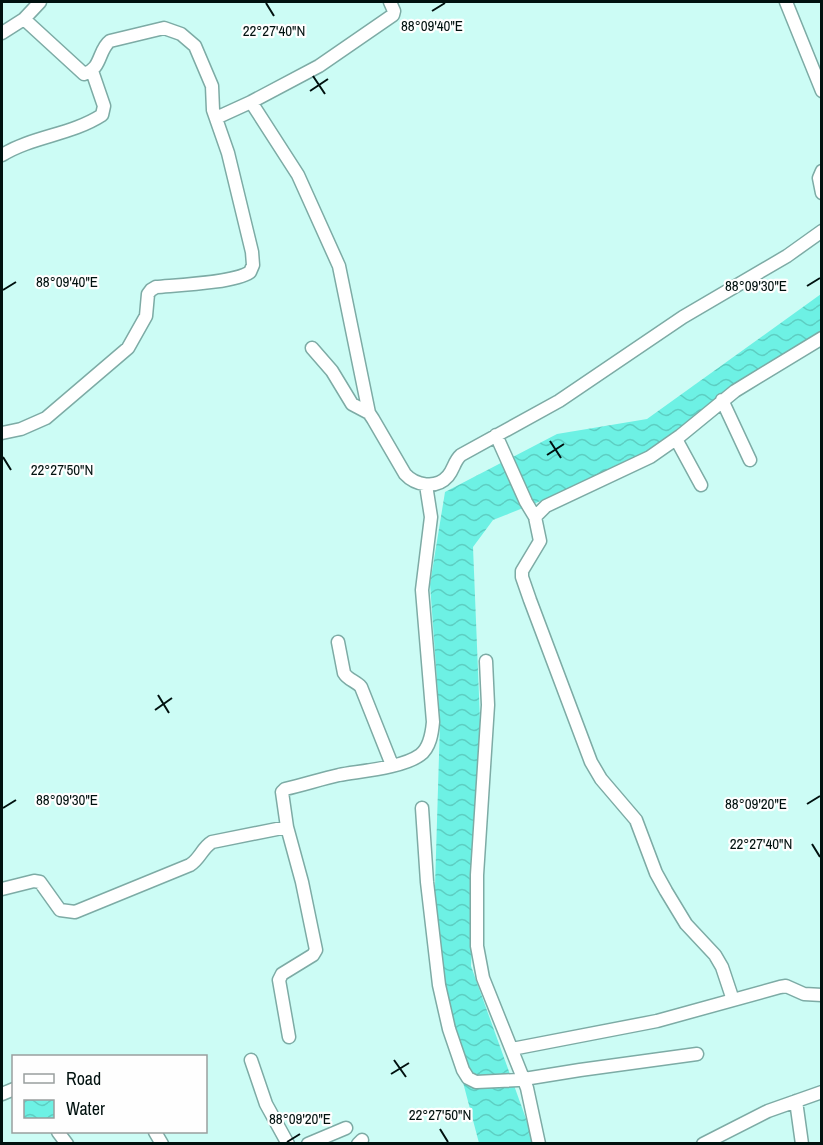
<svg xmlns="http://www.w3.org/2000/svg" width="823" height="1145" font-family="'Archivo Narrow',sans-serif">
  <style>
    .water { fill: url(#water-waves) }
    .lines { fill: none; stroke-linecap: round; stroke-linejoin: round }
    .minor-casing { stroke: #7daba5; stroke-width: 15 }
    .minor { stroke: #fff; stroke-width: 12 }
    .ticks { fill: none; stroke: #01110f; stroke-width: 2 }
    .ticks-label { font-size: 15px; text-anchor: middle; fill: #01110f; stroke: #fefefe; stroke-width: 4.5; stroke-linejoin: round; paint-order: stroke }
  </style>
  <defs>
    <pattern id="water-waves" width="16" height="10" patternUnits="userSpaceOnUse" patternTransform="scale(1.5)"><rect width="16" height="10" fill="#6df1e4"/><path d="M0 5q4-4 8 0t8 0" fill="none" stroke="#5dcec2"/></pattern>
  </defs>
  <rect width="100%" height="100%" fill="#ccfcf5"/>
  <path class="water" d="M821 294V344L753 385 679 446 493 520 473 547 481 745 471 966 529 1127 532 1143H479L435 976 433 952 440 723 430 584 445 492 557 434 647 419Z"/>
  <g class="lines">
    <g class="minor-casing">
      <path id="minor" d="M786 2 822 91
        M2 33 24 19 40 2
        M251 102 298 175 339 266 369 413
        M216 118 251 102 319 66 393 15 394 11 390 2
        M2 155C33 136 71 135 102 115L104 106 92 71
        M822 171 819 178 822 193
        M312 348 332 371 352 404 369 413 373 419 405 474C415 485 436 490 448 476 454 469 454 461 461 455L559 401 683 317 787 256 822 231
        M722 400 750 460
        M2 433 21 429 46 418 128 348 146 316 148 294 151 290 156 287C178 285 234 283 250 272L253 265 252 252 228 153 213 110 212 86 195 46 181 34 164 28 110 41C98 50 102 69 84 74L24 19
        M496 435 526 502 535 517
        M676 439 701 485
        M338 642 344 673C348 680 356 681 361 687L392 765
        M486 661 488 705 477 875V946L483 978 527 1088 539 1144
        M422 808 427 882 439 985 449 1029 463 1070 468 1078 476 1082 518 1080 580 1070 697 1054
        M2 889 34 881 40 882 60 910 75 912 190 865C200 859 202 848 212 842L287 827
        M733 1000 722 967 715 955 686 924 666 891 656 873 636 820 601 779 591 762 530 600 522 577V571L540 541 535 517 546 506 650 457 680 436 735 391 822 338
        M289 1037 279 980 282 974 313 955 316 950 302 882 287 827 282 792 285 789C303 785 321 779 339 775 360 771 402 768 420 755 430 748 432 733 433 722L422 590 431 517 426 485
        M512 1049 657 1021 780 987 786 986 804 994 822 995
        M251 1060 266 1104 288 1144
        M2 1094 14 1089
        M796 1101 802 1144
        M58 1132 67 1144
        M155 1132 162 1144
        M308 1144 346 1128
        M358 1144 362 1140
        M703 1144 768 1111 822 1092"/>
    </g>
    <use href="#minor" class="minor"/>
  </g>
  <path class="ticks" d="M266 3 274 16M432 11 445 3M313 76 325 94M310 91 328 79M807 286 820 278M3 290 16 282M550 441 561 458M547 455 564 444M3 457 11 470M158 695 169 713M155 710 172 698M807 804 820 796M3 808 16 800M812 844 820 857M394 1060 406 1077M391 1074 409 1063M440 1129 448 1142M287 1142 300 1134"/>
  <g class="ticks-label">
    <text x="432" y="31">88°09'40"E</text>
    <text x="274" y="36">22°27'40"N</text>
    <text x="67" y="287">88°09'40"E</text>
    <text x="756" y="291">88°09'30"E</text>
    <text x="62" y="475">22°27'50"N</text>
    <text x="67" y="805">88°09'30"E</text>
    <text x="756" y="809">88°09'20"E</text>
    <text x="761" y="849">22°27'40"N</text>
    <text x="440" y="1120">22°27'50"N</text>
    <text x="300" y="1124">88°09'20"E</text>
  </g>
  <rect width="823" height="1145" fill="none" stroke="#01110f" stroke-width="6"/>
  <rect x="12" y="1055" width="195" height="78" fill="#fefefe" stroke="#999f9e" stroke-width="1.5"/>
  <rect x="24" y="1074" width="30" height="9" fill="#ffffff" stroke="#999f9e" stroke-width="1.5"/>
  <text x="66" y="1085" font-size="18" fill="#01110f">Road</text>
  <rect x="24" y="1100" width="30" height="18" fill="url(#water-waves)" stroke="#999f9e" stroke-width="1.5"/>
  <text x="66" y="1115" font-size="18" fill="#01110f">Water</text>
</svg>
